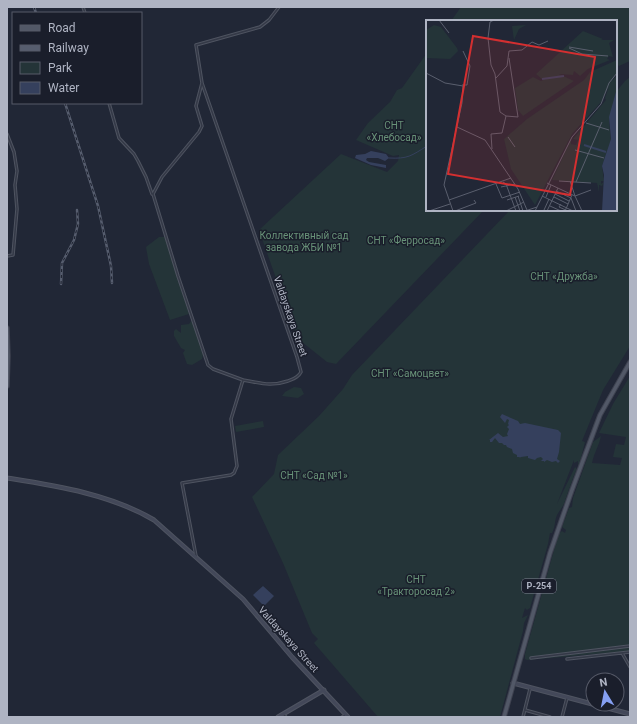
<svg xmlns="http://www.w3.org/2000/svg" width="637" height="724" font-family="Roboto,sans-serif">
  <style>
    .green { fill: #243438 }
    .water { fill: #35405d }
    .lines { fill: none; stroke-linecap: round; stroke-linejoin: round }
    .stream { stroke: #35405d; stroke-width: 1 }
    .street-casing { stroke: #4f5461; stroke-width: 3.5 }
    .secondary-casing { stroke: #4f5461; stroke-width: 5 }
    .primary-casing { stroke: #3e4250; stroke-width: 5.5 }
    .street { stroke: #343947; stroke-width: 1.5 }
    .secondary { stroke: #434859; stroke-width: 3 }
    .primary { stroke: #525867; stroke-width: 3.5 }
    .rail-casing { stroke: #565d6e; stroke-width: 2.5 }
    .rail { stroke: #1a1e2b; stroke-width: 1; stroke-dasharray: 3; stroke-linecap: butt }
    .labels { text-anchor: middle; stroke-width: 3; stroke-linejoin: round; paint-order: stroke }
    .shield { fill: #1a1e2b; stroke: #828795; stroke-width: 1 }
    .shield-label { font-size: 9px; font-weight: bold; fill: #afb4c3 }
    .park-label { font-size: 10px; fill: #689278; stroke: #1a1e2b }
    .street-label { font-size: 10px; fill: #afb4c3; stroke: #1a1e2b }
    .inset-river { fill: none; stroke: #35405d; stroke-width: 2 }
    .inset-road { fill: none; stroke: #5a5f6e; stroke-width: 1 }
    .view { fill: #d42f30; fill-opacity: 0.15; stroke: #d42f30; stroke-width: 2 }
    .inset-edge { fill: none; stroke: #afb4c3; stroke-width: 2 }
  </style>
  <rect width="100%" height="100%" fill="#212736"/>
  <path class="green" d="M461 7H630V61L619 66 616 63V21H451Z
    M427 53V210H484L336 364 327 362 297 338 259 230 341 154 387 172 398 161 399 155 393 156 356 140 368 123 390 102 397 90 402 88Z
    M630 77V346L603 390 582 441 585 442 581 458 578 466V461L574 463V460L557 504 575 467 577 469C572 480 568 492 564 504 562 508 559 511 557 515 554 522 556 525 552 533H550L548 544 530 608 527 610 525 608 522 618 528 615 524 623 523 631 500 717H378L314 643 318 639 312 633 283 563 252 497 274 474 278 455 319 416 343 389 352 375 510 210H616V92L625 81Z
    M159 237H165L189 314 170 320 149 264 146 247Z
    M192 320 203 355 202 359 192 365 187 364 183 353 185 350 181 348 174 336V331L176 329 181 333V325L189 324Z
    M630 376V651L527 660 525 659V654L554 550 559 533 562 531 565 533 566 530 562 527 569 508 572 507 573 498 593 442 601 436C599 446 594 453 592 463L620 465 622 458 613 457 616 444 624 445 626 437 599 433 613 404Z
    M294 387 301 388 304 394 298 398 282 396 285 392Z
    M263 421 264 427 236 432 235 426Z"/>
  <path class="water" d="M371 151 386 154 389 158 385 161 378 158H367L366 160 369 162 386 165V168L371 165 355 158 356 155 365 154Z
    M502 414 518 421 520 424 525 423 558 430 561 433 559 452 557 459 560 461 558 463 556 461 552 462 547 460 544 462V461H541L543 459 541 457 537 458 535 460 528 458V456L521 457 519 458 520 457H517V455L513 453 512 449 507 447 506 445H504L502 443H499L495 438 492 442H490V440H489L498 433 503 437 508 436 507 434 509 429 507 427 509 425 508 424 509 420 507 419 505 423 500 417Z
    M263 586 274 596 264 606 253 595Z"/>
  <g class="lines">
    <path class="stream" d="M389 158C408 159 411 156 427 146"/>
    <g class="street-casing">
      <path id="street" d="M83 7 85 13
        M109 103 119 138 134 154 138 161 146 177 152 194
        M7 134 14 152 17 171 15 185 17 209 13 255 7 256
        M243 380 213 369 208 365 178 276 153 194 162 177 199 132 202 126 196 106 202 83 196 45 260 27 269 20 279 7
        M196 556 182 483 231 475 234 473 237 466 231 419 243 380C261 383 270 387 288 381 293 379 298 378 301 372L297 357 202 83
        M622 653 630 667
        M531 658 630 646
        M567 659 630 652
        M525 710 550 717
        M283 714 286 717
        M342 717 346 715
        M523 717 530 689
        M562 717 567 698"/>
    </g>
    <g class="secondary-casing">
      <path id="secondary" d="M7 478C57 486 110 494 154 520L243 599 292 657 348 717
        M513 683 630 714
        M278 717 324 690"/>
    </g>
    <g class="primary-casing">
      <path id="primary" d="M7 328 8 356 7 386
        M504 717 550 553 572 490 600 415 630 362"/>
    </g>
    <use href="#street" class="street"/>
    <use href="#secondary" class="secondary"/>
    <use href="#primary" class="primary"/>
    <g class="rail-casing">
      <path id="rail" d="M34 7 36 13
        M65 103 98 206 111 266 112 283
        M61 284 62 263 74 240 78 224 77 210"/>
    </g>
    <use href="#rail" class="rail"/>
  </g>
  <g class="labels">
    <rect class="shield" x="522" y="579" width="34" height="14" rx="3"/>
    <g class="shield-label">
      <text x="539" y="589">Р-254</text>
    </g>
    <g class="park-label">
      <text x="394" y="129">СНТ<tspan x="394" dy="12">«Хлебосад»</tspan></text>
      <text x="304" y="239">Коллективный сад<tspan x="304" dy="12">завода ЖБИ №1</tspan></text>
      <text x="406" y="244">СНТ «Ферросад»</text>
      <text x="564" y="280">СНТ «Дружба»</text>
      <text x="410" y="377">СНТ «Самоцвет»</text>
      <text x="314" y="479">СНТ «Сад №1»</text>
      <text x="416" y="583">СНТ<tspan x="416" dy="12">«Тракторосад 2»</tspan></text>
    </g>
    <g class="street-label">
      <text transform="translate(291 316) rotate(71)" y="4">Valdayskaya Street</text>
      <text transform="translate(289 639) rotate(48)" y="4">Valdayskaya Street</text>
    </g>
  </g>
  <g transform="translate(426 20)">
    <rect width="191" height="191" fill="#212736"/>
    <path d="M8 5 15 7 31 28 32 31 24 39 0 38V10ZM100 5 93 9 88 20 86 6ZM157 11 177 19 175 20H188L183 23 187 37 183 36 181 39 184 40 162 49 154 56 148 51 147 55 133 54 148 61 97 96 92 90 89 68 107 57 115 61 117 60 110 54ZM191 40V52L175 82 146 114 109 185 85 149 78 119 101 99 158 60 164 52ZM191 55V68L183 102 185 120 176 146 178 161H175V164L178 162 176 166 173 165V172L171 163 126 160 145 120V124L150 125 152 120 147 119 180 80 179 78 184 64Z" fill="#243438"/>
    <path d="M191 68V191H176L178 155 176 146 185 119 183 97Z" fill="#35405d"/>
    <path class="inset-river" d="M116 59 138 56M158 125 180 132"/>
    <path class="inset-road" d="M13 0 23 13M68 0 64 2 62 18 65 45 69 54 74 92 80 96M143 27 167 31M143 28 156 34 182 36M0 53 19 63 37 66 36 83 18 165 27 191M70 58 81 46 83 31 96 30 106 22 113 25 122 21M36 65H41L44 46 37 31M160 103 183 110M31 107 59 120 92 169 101 190M82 117 89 127M66 129 65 114 76 113 80 96 92 97 83 38M149 130 178 138M133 161 165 163M144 161 149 176 165 170M77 162 80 164 90 191M150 162 176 102M121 163 149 176 156 191M70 164 76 178 94 172M75 167 89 164M130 171 145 178M129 174 143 181M92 176 97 191M116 176 147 191M89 177 94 191M120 177 125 165M128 177 142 184M145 178 150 191M23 180 85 158M81 180 93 176M135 184 133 187 142 191M124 186 135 191M118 190 123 179M3 191 24 184M29 191 50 183 48 180M80 191 98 182M99 191 111 187M109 191 146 117 175 84 183 63 191 53M121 191 132 168M139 191 146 175"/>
    <path class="view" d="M47 16 169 37 144 175 22 154Z"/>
    <rect width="191" height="191" class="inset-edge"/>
  </g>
  <rect width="637" height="724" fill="none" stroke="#afb4c3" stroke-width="16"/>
  <rect x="12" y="12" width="130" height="92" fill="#1a1e2b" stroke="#565a68"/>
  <rect x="20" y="25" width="20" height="6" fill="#525867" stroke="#565a68"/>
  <text x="48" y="32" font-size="12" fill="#afb4c3">Road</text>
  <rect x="20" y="45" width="20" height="6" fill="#565d6e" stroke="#565a68"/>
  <text x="48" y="52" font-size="12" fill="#afb4c3">Railway</text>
  <rect x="20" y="62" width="20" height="12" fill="#243438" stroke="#565a68"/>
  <text x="48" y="72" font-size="12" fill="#afb4c3">Park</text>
  <rect x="20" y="82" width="20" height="12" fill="#35405d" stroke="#565a68"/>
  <text x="48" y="92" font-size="12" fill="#afb4c3">Water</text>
  <g transform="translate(605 692) rotate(350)"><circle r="19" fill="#1a1e2b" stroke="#565a68"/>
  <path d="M0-3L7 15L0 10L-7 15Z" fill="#859ff2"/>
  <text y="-6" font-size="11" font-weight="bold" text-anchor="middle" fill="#afb4c3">N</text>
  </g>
</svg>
